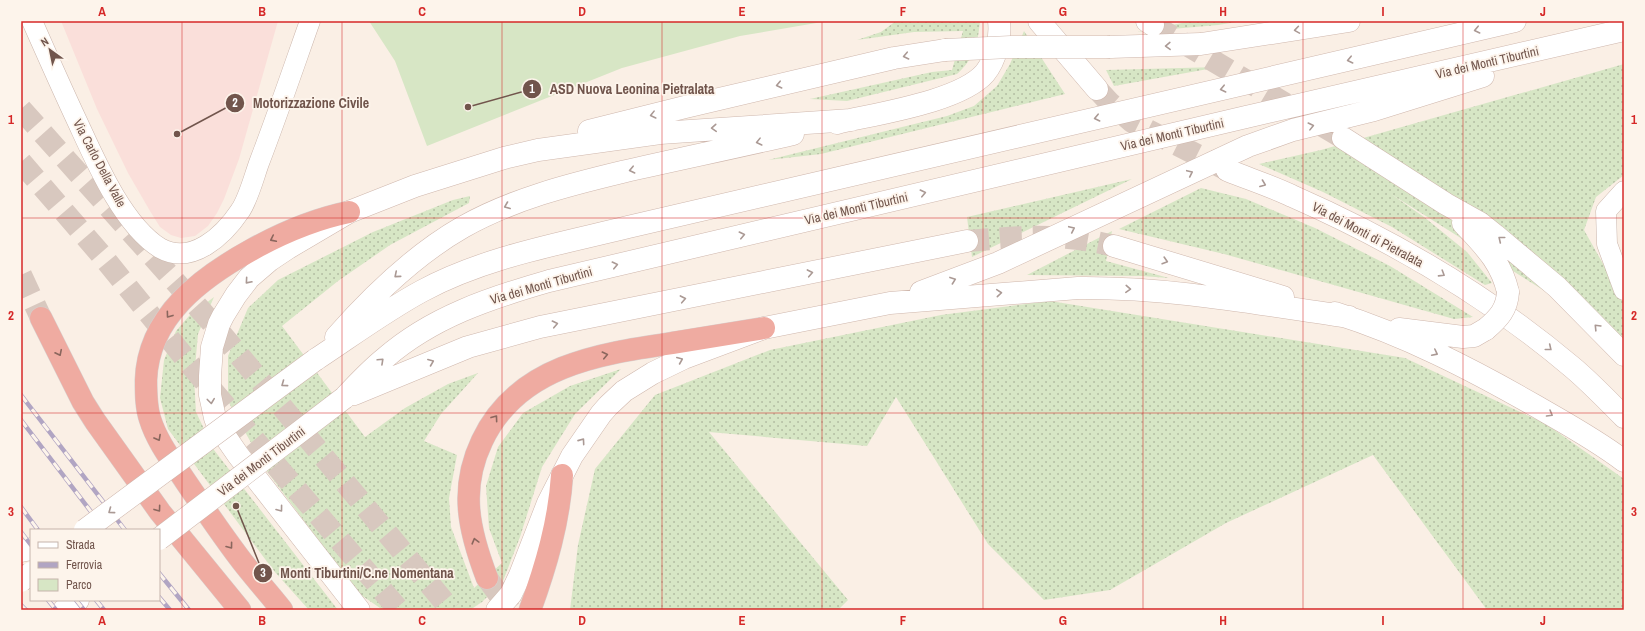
<svg xmlns="http://www.w3.org/2000/svg" width="1645" height="631" font-family="'Archivo Narrow',sans-serif">
  <style>
    .commercial { fill: #fadfda }
    .grass { fill: url(#grass-dots) }
    .green { fill: #d7e6c5 }
    .lines { fill: none; stroke-linecap: round; stroke-linejoin: round }
    .secondary-tunnel { stroke: #d8c8bf; stroke-width: 22; stroke-dasharray: 22 11; stroke-linecap: butt }
    .highway-tunnel { stroke: #d8c8bf; stroke-width: 22; stroke-dasharray: 22 11; stroke-linecap: butt }
    .street-casing { stroke: #cbb6ac; stroke-width: 21 }
    .secondary-casing { stroke: #cfb7ad; stroke-width: 23 }
    .highway-casing { stroke: #d7cfcd; stroke-width: 23 }
    .street { stroke: #fff; stroke-width: 20 }
    .secondary { stroke: #fff; stroke-width: 22 }
    .highway { stroke: #efaba1; stroke-width: 22 }
    .rail-casing { stroke: #b1a5c3; stroke-width: 4.5 }
    .rail { stroke: #fdf4eb; stroke-width: 3; stroke-dasharray: 9; stroke-linecap: butt }
    .secondary-bridge-casing { stroke: #cfb7ad; stroke-width: 23; stroke-linecap: butt }
    .secondary-bridge { stroke: #fff; stroke-width: 22 }
    .oneway { stroke: #aa9994 }
    .oneway2 { stroke: #8a665d }
    .grid { fill: none; stroke: #d62828; stroke-width: 1; stroke-opacity: 0.55 }
    .labels { text-anchor: middle; stroke-width: 3.5; stroke-linejoin: round; paint-order: stroke }
    .street-label { font-size: 13px; fill: #71554c; stroke: #fdf4eb }
    .leader { fill: none; stroke: #71554c; stroke-width: 1.5 }
    .callout-dot { fill: #71554c; stroke: #fdf4eb; stroke-width: 1.5 }
    .mark-label { font-size: 12px; text-anchor: middle; font-weight: bold; fill: #fff }
    .callout-label { font-size: 14px; text-anchor: middle; font-weight: bold; fill: #71554c; stroke: #fdf4eb; stroke-width: 3.5; stroke-linejoin: round; paint-order: stroke }
    .neatline { fill: none; stroke: #d62828; stroke-width: 1.5 }
    .grid-label { font-size: 13px; text-anchor: middle; font-weight: bold; fill: #d62828 }
  </style>
  <defs>
    <pattern id="grass-dots" width="8" height="8" patternUnits="userSpaceOnUse"><rect width="8" height="8" fill="#d7e6c5"/><path d="M2 2h.1M6 6h.1" fill="none" stroke="#b3bda2" stroke-width="1.8" stroke-linecap="round"/></pattern>
  </defs>
  <rect width="100%" height="100%" fill="#faefe5"/>
  <path class="commercial" d="M61 21H278L239 159 224 199 217 213 208 226 195 236 181 238 171 235 160 227 150 211 128 173 97 109Z"/>
  <path class="grass" d="M896 21H980C978 43 974 59 957 74L847 101 810 99 932 72 952 70 963 31 914 32 857 40 881 32Z
    M1192 21H1243L1218 25 1137 32Z
    M1024 31 1065 94 821 154 768 160 947 116 974 106 997 86 1010 64Z
    M1624 64V175L1596 197 1584 230 1624 301V341L1391 194 1424 217 1467 252 1492 283 1485 285 1392 227 1323 192 1259 164 1321 150Z
    M1219 67 1114 86 1106 70Z
    M1132 179 972 257 967 217Z
    M1201 188 1246 199 1315 228 1390 266 1473 317 1454 319 1224 254 1119 229Z
    M470 196 469 203 390 245 338 281 282 326 365 437 405 408 448 384 478 373 441 414 424 441 457 455 449 498 451 527 474 588 502 563 489 528 486 486 498 447 523 413 570 386 621 369 575 414 542 467 520 537 503 581 482 602 470 610H383L358 593 266 470 228 401V356L248 308 278 280 373 232 453 200Z
    M1112 231 1106 261 1169 278 1142 276 1027 275Z
    M214 297 198 334 194 378 196 412 214 450 338 610H309L274 571 168 429 160 398 164 360 176 331 189 316Z
    M1050 301 1405 358 1546 424 1624 479V610H1487L1373 455 1226 523 1110 590 1044 600 988 544 896 397 867 446 709 432 848 600 838 610H570L578 545 595 469 655 395 770 350 941 315Z"/>
  <path class="green" d="M369 21H821L822 22 740 36 622 68 427 146 395 61Z"/>
  <g class="lines">
    <path class="secondary-tunnel" d="M1153 25 1343 138
      M1097 89 1109 102 1132 122 1225 169
      M967 241C995 239 1022 236 1050 237 1072 237 1093 241 1114 246"/>
    <path class="highway-tunnel" d="M21 109 213 324 451 610
      M21 162 104 258 189 363 399 610
      M21 275 41 318
      M487 578 510 610"/>
    <g class="street-casing">
      <path id="street" d="M32 21C47 55 62 89 78 123 96 162 123 225 160 248 192 266 224 235 240 211 248 200 254 177 259 163 277 116 293 69 310 21
        M1624 191 1606 211 1607 244 1624 290"/>
    </g>
    <g class="secondary-casing">
      <path id="secondary" d="M1039 21 1097 89
        M1147 21 1153 25
        M1110 47 1201 44 1349 21
        M837 123C874 114 960 102 985 73 996 59 1001 38 999 21
        M589 131 685 107 894 58 945 50
        M1343 138 1446 204 1480 223 1495 235 1557 287 1624 355
        M1227 170C1249 179 1271 186 1292 196 1392 240 1488 296 1572 367 1590 382 1607 400 1624 417
        M1463 223C1483 245 1501 261 1508 292
        M1114 246 1283 297
        M921 292 998 263 1248 146 1293 130 1374 110 1483 76
        M1335 313C1405 335 1471 369 1534 405 1565 423 1595 439 1624 461
        M1399 329 1463 337 1474 336 1486 329
        M336 337C373 295 414 255 463 227 513 199 568 185 622 172 679 159 737 147 793 134
        M315 360C350 337 385 311 422 291 485 257 559 244 628 227L1515 21
        M354 394 468 347 540 327 967 241
        M344 398C357 384 370 370 385 358 432 317 490 298 549 281L1246 117 1624 30
        M21 551 31 549
        M64 610 78 600
        M359 610 238 455 218 426 215 418 210 395V376L212 347 219 324 223 316 236 295 249 278 270 260 288 248 349 212 415 186 504 158 538 150 660 133 851 120
        M497 610 511 594 520 575 548 503 572 456 601 414 608 406 624 391 653 373 684 358 764 328 890 303 1078 288C1169 287 1259 304 1349 317"/>
    </g>
    <g class="highway-casing">
      <path id="highway" d="M41 318 83 402 95 421 160 512 240 610
        M487 578C469 531 459 489 482 441 517 366 598 354 672 343 703 338 734 333 764 328
        M282 610C268 592 252 575 238 556 220 532 203 507 186 482 173 462 157 442 150 419 146 407 146 393 146 380 148 316 202 277 253 249 284 232 315 219 349 212
        M530 610C546 566 559 522 562 475"/>
    </g>
    <use href="#street" class="street"/>
    <use href="#secondary" class="secondary"/>
    <use href="#highway" class="highway"/>
    <g class="rail-casing">
      <path id="rail" d="M21 395 125 530
        M21 420 105 530
        M21 507 38 530
        M21 532 31 545
        M21 566 31 578
        M159 573 189 610
        M159 597 170 610
        M48 600 56 610
        M76 600 84 610
        M96 600 104 610
        M21 605 26 610"/>
    </g>
    <use href="#rail" class="rail"/>
    <g class="secondary-bridge-casing">
      <path id="secondary-bridge" d="M945 50 1011 47H1110
        M1486 329C1499 318 1507 309 1508 292
        M85 530 315 360
        M159 539 344 398
        M21 581 31 573"/>
    </g>
    <use href="#secondary-bridge" class="secondary-bridge"/>
  </g>
  <defs><path id="oneway-chevron" d="M-2-3.5L2.5 0L-2 3.5" fill="none" stroke-width="1.6" stroke-linecap="round" stroke-linejoin="round"/></defs>
  <g class="oneway">
    <use href="#oneway-chevron" transform="translate(1297 30) rotate(171)"/>
    <use href="#oneway-chevron" transform="translate(1477 30) rotate(167)"/>
    <use href="#oneway-chevron" transform="translate(1168 46) rotate(178)"/>
    <use href="#oneway-chevron" transform="translate(906 56) rotate(168)"/>
    <use href="#oneway-chevron" transform="translate(1350 60) rotate(167)"/>
    <use href="#oneway-chevron" transform="translate(779 85) rotate(167)"/>
    <use href="#oneway-chevron" transform="translate(1223 89) rotate(167)"/>
    <use href="#oneway-chevron" transform="translate(653 115) rotate(166)"/>
    <use href="#oneway-chevron" transform="translate(1097 118) rotate(167)"/>
    <use href="#oneway-chevron" transform="translate(1311 126) rotate(-14)"/>
    <use href="#oneway-chevron" transform="translate(714 128) rotate(176)"/>
    <use href="#oneway-chevron" transform="translate(759 142) rotate(166)"/>
    <use href="#oneway-chevron" transform="translate(632 170) rotate(167)"/>
    <use href="#oneway-chevron" transform="translate(1190 173) rotate(-25)"/>
    <use href="#oneway-chevron" transform="translate(1263 184) rotate(21)"/>
    <use href="#oneway-chevron" transform="translate(923 193) rotate(-13)"/>
    <use href="#oneway-chevron" transform="translate(507 206) rotate(158)"/>
    <use href="#oneway-chevron" transform="translate(1072 229) rotate(-25)"/>
    <use href="#oneway-chevron" transform="translate(742 235) rotate(-13)"/>
    <use href="#oneway-chevron" transform="translate(1501 239) rotate(-141)"/>
    <use href="#oneway-chevron" transform="translate(1165 261) rotate(17)"/>
    <use href="#oneway-chevron" transform="translate(615 265) rotate(-13)"/>
    <use href="#oneway-chevron" transform="translate(810 273) rotate(-11)"/>
    <use href="#oneway-chevron" transform="translate(1442 274) rotate(32)"/>
    <use href="#oneway-chevron" transform="translate(397 275) rotate(140)"/>
    <use href="#oneway-chevron" transform="translate(953 280) rotate(-20)"/>
    <use href="#oneway-chevron" transform="translate(248 281) rotate(131)"/>
    <use href="#oneway-chevron" transform="translate(1128 289) rotate(3)"/>
    <use href="#oneway-chevron" transform="translate(999 293) rotate(-5)"/>
    <use href="#oneway-chevron" transform="translate(683 299) rotate(-11)"/>
    <use href="#oneway-chevron" transform="translate(555 324) rotate(-12)"/>
    <use href="#oneway-chevron" transform="translate(1597 327) rotate(-134)"/>
    <use href="#oneway-chevron" transform="translate(1549 348) rotate(39)"/>
    <use href="#oneway-chevron" transform="translate(1435 353) rotate(27)"/>
    <use href="#oneway-chevron" transform="translate(680 360) rotate(-23)"/>
    <use href="#oneway-chevron" transform="translate(381 361) rotate(-43)"/>
    <use href="#oneway-chevron" transform="translate(431 362) rotate(-22)"/>
    <use href="#oneway-chevron" transform="translate(284 384) rotate(144)"/>
    <use href="#oneway-chevron" transform="translate(211 401) rotate(83)"/>
    <use href="#oneway-chevron" transform="translate(1550 414) rotate(30)"/>
    <use href="#oneway-chevron" transform="translate(582 441) rotate(-55)"/>
    <use href="#oneway-chevron" transform="translate(280 509) rotate(53)"/>
    <use href="#oneway-chevron" transform="translate(111 511) rotate(144)"/>
  </g>
  <g class="oneway2">
    <use href="#oneway-chevron" transform="translate(273 239) rotate(154)"/>
    <use href="#oneway-chevron" transform="translate(169 315) rotate(126)"/>
    <use href="#oneway-chevron" transform="translate(59 353) rotate(64)"/>
    <use href="#oneway-chevron" transform="translate(605 355) rotate(-13)"/>
    <use href="#oneway-chevron" transform="translate(495 418) rotate(-54)"/>
    <use href="#oneway-chevron" transform="translate(158 438) rotate(61)"/>
    <use href="#oneway-chevron" transform="translate(158 509) rotate(54)"/>
    <use href="#oneway-chevron" transform="translate(475 541) rotate(-105)"/>
    <use href="#oneway-chevron" transform="translate(230 546) rotate(53)"/>
  </g>
  <path class="grid" d="M182 21V610M342 21V610M502 21V610M662 21V610M822 21V610M983 21V610M1143 21V610M1303 21V610M1463 21V610M21 218H1624M21 413H1624"/>
  <g class="labels">
    <g class="street-label">
      <text transform="translate(1487 62) rotate(-13)" y="5">Via dei Monti Tiburtini</text>
      <text transform="translate(1172 134) rotate(-13)" y="5">Via dei Monti Tiburtini</text>
      <text transform="translate(100 163) rotate(62)" y="5">Via Carlo Della Valle</text>
      <text transform="translate(856 208) rotate(-13)" y="5">Via dei Monti Tiburtini</text>
      <text transform="translate(1368 234) rotate(28)" y="5">Via dei Monti di Pietralata</text>
      <text transform="translate(541 285) rotate(-16)" y="5">Via dei Monti Tiburtini</text>
      <text transform="translate(261 461) rotate(-37)" y="5">Via dei Monti Tiburtini</text>
    </g>
  </g>
  <path class="leader" d="M468 107L532 89M177 134L235 103M236 506L263 573"/>
  <g class="callout-dot">
    <circle cx="468" cy="107" r="4"/>
    <circle cx="177" cy="134" r="4"/>
    <circle cx="236" cy="506" r="4"/>
    <circle cx="532" cy="89" r="10"/>
    <circle cx="235" cy="103" r="10"/>
    <circle cx="263" cy="573" r="10"/>
  </g>
  <g class="mark-label">
    <text x="532" y="93">1</text>
    <text x="235" y="107">2</text>
    <text x="263" y="577">3</text>
  </g>
  <g class="callout-label">
    <text x="632" y="94">ASD Nuova Leonina Pietralata</text>
    <text x="311" y="108">Motorizzazione Civile</text>
    <text x="367" y="578">Monti Tiburtini/C.ne Nomentana</text>
  </g>
  <rect width="1645" height="631" fill="none" stroke="#fdf4eb" stroke-width="44"/>
  <rect x="30" y="529" width="130" height="72" fill="#fdf4eb" stroke="#c5b4ab"/>
  <rect x="38" y="542" width="20" height="6" fill="#ffffff" stroke="#c5b4ab"/>
  <text x="66" y="549" font-size="12" fill="#71554c">Strada</text>
  <rect x="38" y="562" width="20" height="6" fill="#b1a5c3" stroke="#c5b4ab"/>
  <text x="66" y="569" font-size="12" fill="#71554c">Ferrovia</text>
  <rect x="38" y="579" width="20" height="12" fill="#d7e6c5" stroke="#c5b4ab"/>
  <text x="66" y="589" font-size="12" fill="#71554c">Parco</text>
  <g transform="translate(50 50) rotate(327)" stroke="#fdf4eb" stroke-width="3" paint-order="stroke">
  <path d="M0-3L7 15L0 10L-7 15Z" fill="#71554c"/>
  <text y="-6" font-size="11" font-weight="bold" text-anchor="middle" fill="#71554c">N</text>
  </g>
  <rect x="22" y="22" width="1601" height="587" class="neatline"/>
  <g class="grid-label">
    <text x="102" y="16">A</text>
    <text x="262" y="16">B</text>
    <text x="422" y="16">C</text>
    <text x="582" y="16">D</text>
    <text x="742" y="16">E</text>
    <text x="903" y="16">F</text>
    <text x="1063" y="16">G</text>
    <text x="1223" y="16">H</text>
    <text x="1383" y="16">I</text>
    <text x="1543" y="16">J</text>
    <text x="11" y="124">1</text>
    <text x="1634" y="124">1</text>
    <text x="11" y="320">2</text>
    <text x="1634" y="320">2</text>
    <text x="11" y="516">3</text>
    <text x="1634" y="516">3</text>
    <text x="102" y="625">A</text>
    <text x="262" y="625">B</text>
    <text x="422" y="625">C</text>
    <text x="582" y="625">D</text>
    <text x="742" y="625">E</text>
    <text x="903" y="625">F</text>
    <text x="1063" y="625">G</text>
    <text x="1223" y="625">H</text>
    <text x="1383" y="625">I</text>
    <text x="1543" y="625">J</text>
  </g>
</svg>
